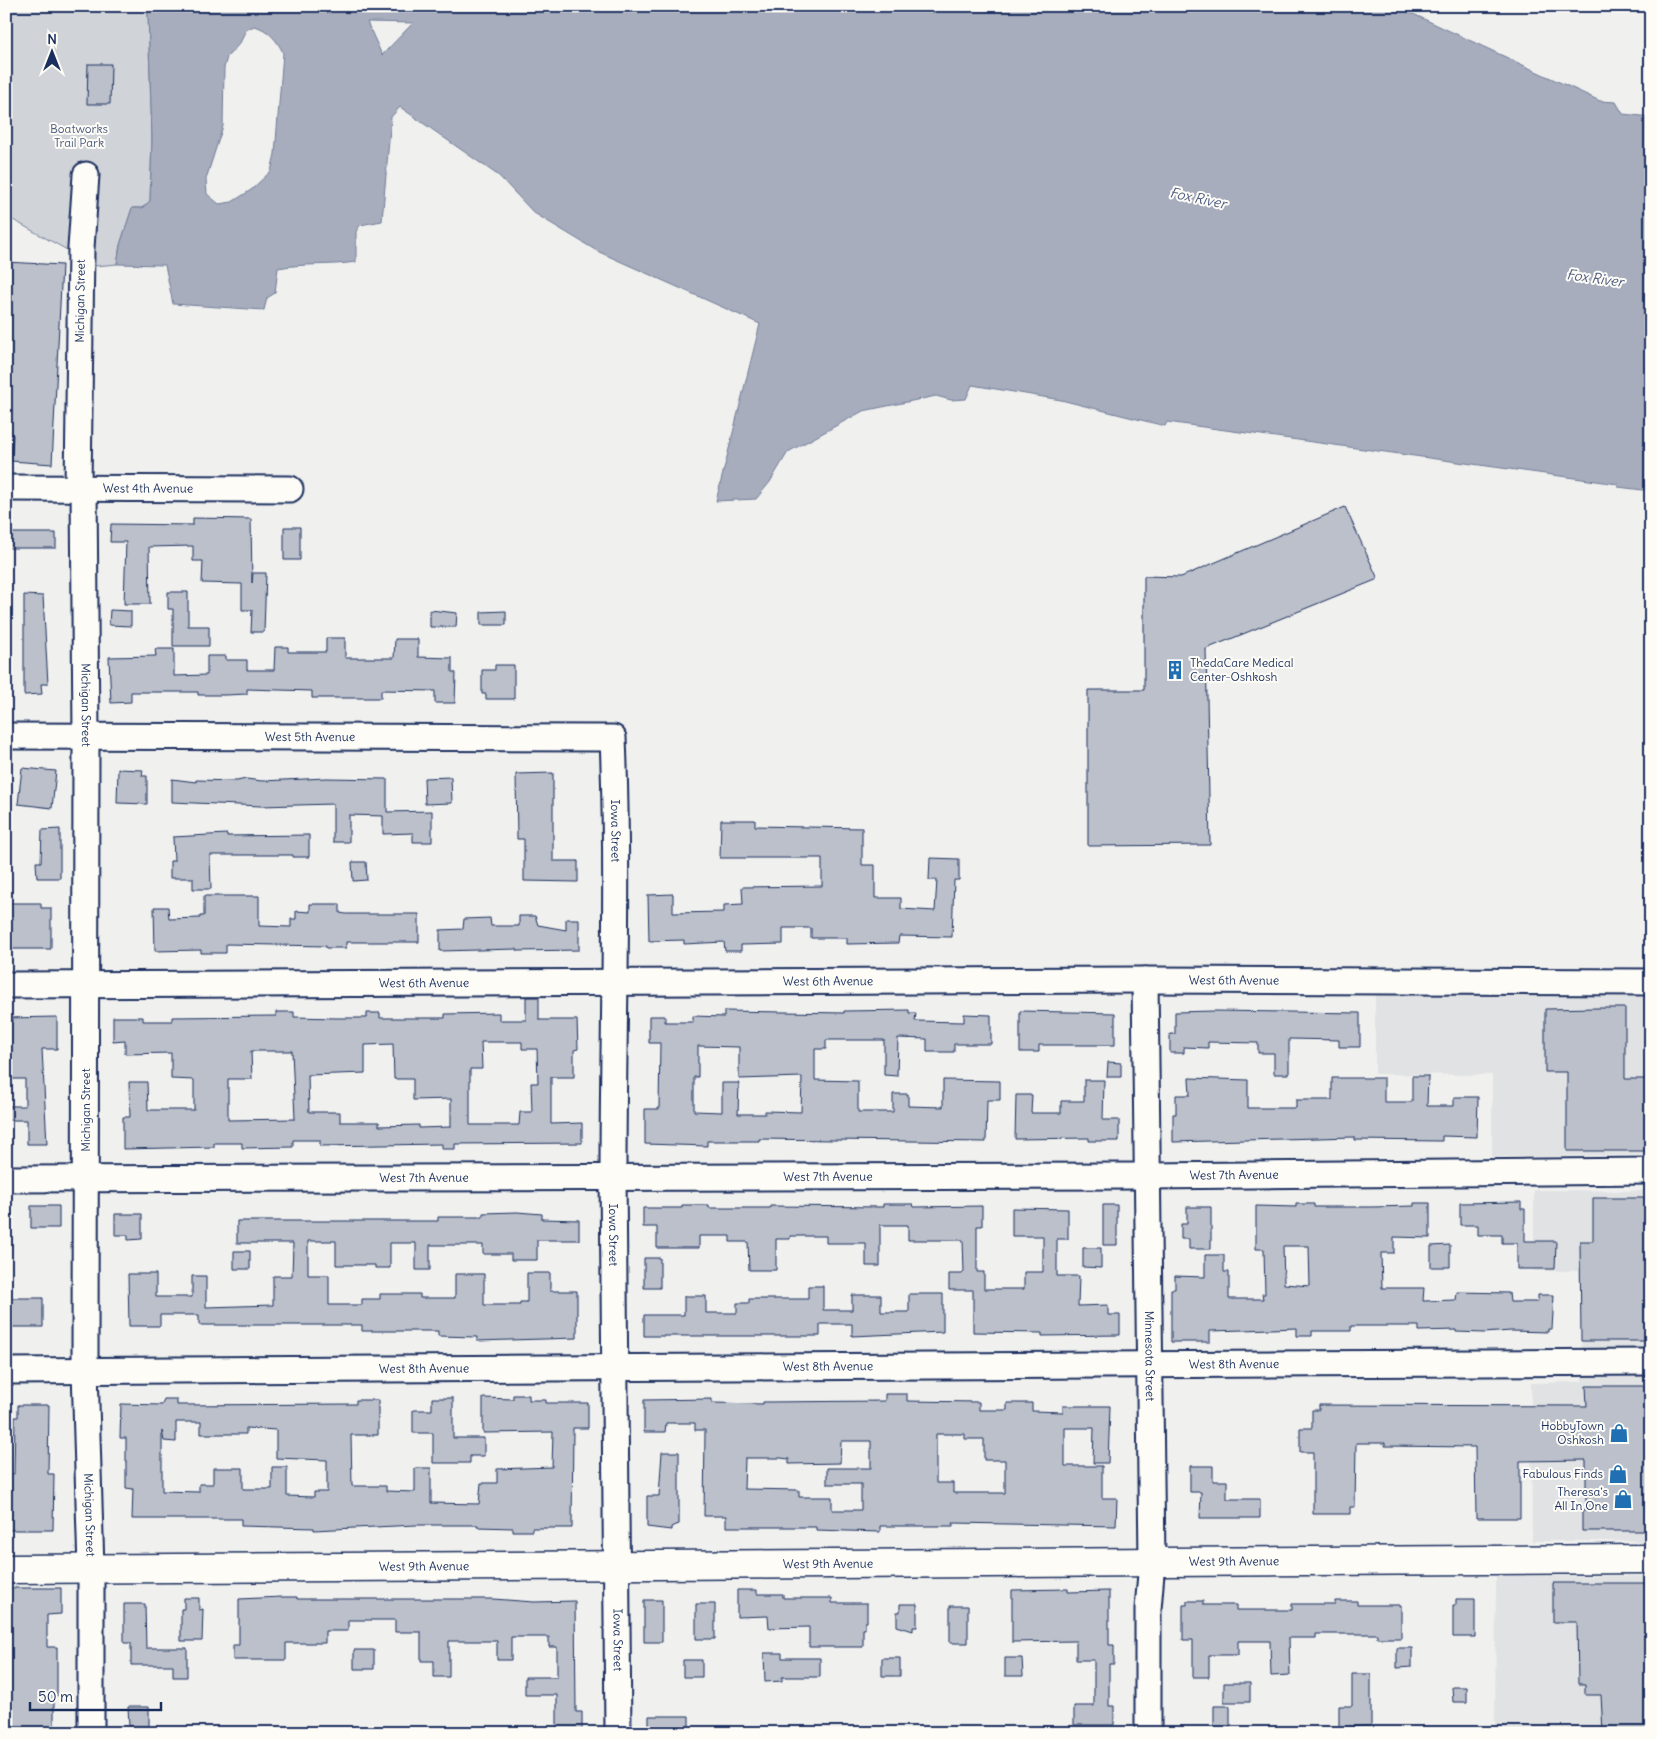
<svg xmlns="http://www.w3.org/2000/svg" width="1657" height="1739" font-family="Delius,sans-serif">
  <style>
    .built { fill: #e0e2e3 }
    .green { fill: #d0d3d8; stroke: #76819b }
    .water { fill: #a7adbd; stroke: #6f7b97; fill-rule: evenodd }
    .pier { fill: #f0f0ee }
    .building { fill: #bbc0ca; stroke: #1b2f5e; fill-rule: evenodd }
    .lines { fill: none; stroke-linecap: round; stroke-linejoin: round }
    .minor-casing { stroke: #1b2f5e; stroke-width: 29 }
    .major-casing { stroke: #1b2f5e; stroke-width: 31 }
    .minor { stroke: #fdfcf7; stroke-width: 25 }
    .major { stroke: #fdfcf7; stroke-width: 28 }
    .labels { text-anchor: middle; stroke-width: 4; stroke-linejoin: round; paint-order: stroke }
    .park-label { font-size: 12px; fill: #48587c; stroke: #fdfcf7 }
    .street-label { font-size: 12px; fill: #1b2f5e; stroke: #fdfcf7 }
    .poi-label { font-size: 12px; fill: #1b2f5e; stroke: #fdfcf7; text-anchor: end }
    .water-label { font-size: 14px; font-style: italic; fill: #4c5b7f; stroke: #fdfcf7 }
  </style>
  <rect width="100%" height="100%" fill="#f0f0ee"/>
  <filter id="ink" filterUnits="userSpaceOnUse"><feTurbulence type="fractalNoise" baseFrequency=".02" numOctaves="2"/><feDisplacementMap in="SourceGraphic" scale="10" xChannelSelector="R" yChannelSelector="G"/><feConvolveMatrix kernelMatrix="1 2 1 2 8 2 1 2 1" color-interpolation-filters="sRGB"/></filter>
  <g filter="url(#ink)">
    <path class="built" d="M1375 993 1651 997V1155L1492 1157V1075L1375 1074Z
      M1534 1190 1651 1191V1541H1532L1531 1383 1582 1382 1581 1271H1534Z
      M1496 1576H1651V1733H1495Z"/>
    <path class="green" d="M15 6H152L148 13 152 139 150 201 142 208H132L120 245 117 264 96 266 6 216V18Z"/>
    <path class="water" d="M152 6H1396L1600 101 1616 102 1623 114 1651 117V491L1618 487V484L1167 422 1165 426 1061 400 972 385 966 399 951 400 936 396 863 411 788 452 770 482 756 499 716 501 760 324 597 251 534 213 499 176 400 107 391 117 382 221 360 225 356 232V262C330 266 305 263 278 268L275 293 267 298 264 310 173 304 165 265 117 264 120 245 132 208H142L150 201 152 139 148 13ZM367 22 413 23 382 55ZM254 26C268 29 278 41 283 53L275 154 271 171 251 190 232 202 219 204 207 194 206 179 223 126 224 68 227 57 240 43 246 30Z"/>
    <path class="pier" d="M1651 115V493L1650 210H1646V204L1650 203Z"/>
    <path class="building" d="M88 64H111L110 104H87Z
      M6 262 62 265 52 464 11 461 13 435 6 428Z
      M1345 507 1378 579 1206 649 1210 845 1088 846V690H1144V576L1181 577Z
      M193 518 251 519 252 583 253 573H266L264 632H251L252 610H242V584L202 583 203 561H193V546L149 547 150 604H124L126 542H110L111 524 193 525Z
      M284 527H300V560H284Z
      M6 533H56V548H6Z
      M168 592H188V626H209V646H173V609H168Z
      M24 595 43 596 48 684H41L42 694 24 695Z
      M110 610 131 611V626L109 625Z
      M430 610 457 613 456 627H430Z
      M506 611V625H481V612Z
      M326 638H345V658H394L395 639H418V657L452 658V672L456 673 455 703H435V691L381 690V698H312V691L247 689V694L226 695H198V692H131V702L111 703 109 657 156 656 155 649H174V676L207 675V656H226V660H247V670H274L275 647H288V652H326Z
      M495 665H514V699H486V694H482V670H495Z
      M22 768 56 771 52 808 18 804Z
      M118 769 143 770 142 776H147V804L117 803Z
      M553 773V861H578V882L524 881V839H517L516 774Z
      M451 777 452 803 425 804 424 778Z
      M326 778 387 779V812L432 811V842H413V833L383 834V816L349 815V842H333V804L261 806 172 802V779L196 782V780L237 781 246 779 262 781Z
      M721 820H755V826L862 828V865H875V898H901V909L935 911 937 880H929L930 858 959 859V880H954L952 937 899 936 898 943 847 944V938H811V928H783V944L741 945V951H725L724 942 684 944V940L649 941 648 895 673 894V913L724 912V905L743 904 742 887 822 886V858H720Z
      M60 829V878H37L36 862H41L42 830Z
      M227 834V836L309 835V857H293V855H210L211 889H193V878H170V861H174L173 837Z
      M352 862H366L367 880 353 881Z
      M204 896H259V926L291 927V919H296V911L310 912V904H340V913L346 914H419V942H346V948H326V946L226 944V953H201V950L155 951 154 907H168L169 919 200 918V916H204Z
      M6 903H41V908H51V949H6Z
      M519 916H535L538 925 566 930V919H579V950L517 951V949L440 951V930L463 929 464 919 490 918 491 926H519Z
      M526 997H539V1020H577L578 1049 574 1050V1077H551V1124L582 1123V1143L455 1144V1149H442V1144L320 1146V1140H293V1147L242 1148V1143H214V1147L123 1149V1117H130L129 1082H147L148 1110H194V1080L171 1079V1053L125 1054V1040L113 1041V1017H143V1021H172V1017L276 1016V1012H294V1017L337 1018H367V1013H380V1018H445V1014L499 1013V1020H526ZM481 1042H522V1049H537L538 1083H531L532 1112H520L519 1125H470V1069H482ZM393 1044 394 1079H413V1100L451 1099V1127L419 1128V1125L379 1126V1122H340V1112H309L308 1075 365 1073V1045ZM251 1051H292L295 1119 228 1120V1079H252Z
      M1596 1008H1625V1079H1651V1151H1567V1072H1545V1009Z
      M909 1010V1013H916L915 1021 964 1022V1014L991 1015V1044H954V1052H927V1039L898 1038 897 1076 884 1075V1040H826V1049H815V1080L858 1081V1112H893V1094H908V1106L943 1107V1080L1000 1081V1100H987L986 1142 759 1139V1141H707V1146L645 1144V1109H659L660 1043H649V1016H665V1022H693V1016L724 1017V1011L844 1013V1011ZM698 1046 739 1047V1079L802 1077 801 1112 765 1111V1114H738L739 1083H722V1112L694 1111V1077H698Z
      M1020 1011 1115 1013V1045H1039V1052H1020Z
      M1214 1011 1360 1013V1047H1339V1040L1289 1039V1074H1274V1053H1258V1043L1208 1042V1048L1184 1047V1053H1170V1034H1175V1012Z
      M57 1017V1049H42L47 1144H27V1120H6V1106H25V1079H6V1018Z
      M1108 1062 1121 1063V1077H1107Z
      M1412 1076H1428L1427 1106H1454V1097H1478L1477 1137 1442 1136V1141L1354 1140V1137L1173 1142V1114H1176V1095H1190L1189 1078 1248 1080V1108H1296V1100H1332V1078H1384V1102H1412Z
      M1084 1080H1104L1103 1120H1119V1141H1089V1138L1015 1139 1016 1095H1032L1031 1113H1061V1101H1084Z
      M1593 1198H1651V1341H1581L1580 1241H1593Z
      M1521 1202V1209H1525V1241H1556L1555 1269H1517V1243H1502V1235H1478V1225H1460V1203Z
      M1414 1203H1430V1238L1394 1237V1253H1381L1382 1288H1424L1423 1301 1456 1300 1457 1292 1509 1293 1510 1302H1538V1295H1554L1552 1329H1548V1332L1511 1331 1484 1333 1456 1332V1330L1419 1331V1326H1351V1331H1312V1336H1297V1328L1244 1330 1210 1331V1342H1171V1289H1175V1276L1205 1277V1255H1224V1272H1229V1299H1263L1262 1294H1265L1264 1249H1256V1206L1296 1207V1204H1314V1207H1372L1414 1206ZM1283 1246H1309L1310 1286 1284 1284Z
      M883 1204H913L914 1207 982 1206V1226H977V1272H984V1289H1024V1272H1043V1236H1012V1208L1068 1209V1239H1057V1276H1079L1078 1306 1108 1305V1315H1120V1335L1042 1336V1333L973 1332V1290H949V1274H962L964 1272 963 1240H908V1225H880V1266H866V1243H826V1236H790V1239H776V1270H749L748 1242H730V1236H699V1248H657V1227H643V1208H682V1205H709V1208H770V1206L883 1207Z
      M1103 1205H1117V1245H1103Z
      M31 1206H59V1228H31Z
      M1187 1207H1211V1249H1189V1239H1181V1224H1187Z
      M517 1212 542 1214V1219L579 1220V1240H537V1260H511V1254H483V1245H430V1270H416V1243H390V1268H375V1265H336V1241H308V1275H329V1305H362V1299H380V1294H420V1298H455V1274H484V1305H520V1302H527V1273H550V1291H577V1338L477 1341V1337L438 1336V1331H362V1325H199V1315H160V1326H129L128 1274H156V1297H192V1276H206V1307L273 1305V1276H292L293 1243H237V1221H438V1217H483V1213Z
      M115 1214H142V1239L128 1240V1235H115Z
      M1450 1245V1267H1431V1246Z
      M1083 1248H1101V1268L1083 1267Z
      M234 1251H250V1269H234Z
      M644 1258H660V1288H644Z
      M808 1286H823V1310H852V1295H881V1312H909V1294H943V1332L852 1336V1324H820V1336H644V1315H684V1296H706V1313H737V1303H749V1299H808Z
      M6 1298H43V1327H6Z
      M1586 1386H1651V1531H1582V1510H1586V1460L1520 1461V1518H1476L1475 1447 1385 1446V1443H1356L1355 1507H1350V1514H1313V1452H1300V1428H1312V1410H1319V1405L1587 1406Z
      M885 1394H907V1401L979 1402V1410H1007V1403H1032V1411L1063 1412V1406H1110L1108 1463H1093L1094 1428H1065V1466H1102V1498H1117L1116 1526 953 1523V1526H880V1532L816 1530V1527H726V1516H704L705 1430H695V1423H666L665 1432H644V1400L712 1399V1403L763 1404V1402L885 1401ZM936 1434H965V1439H984V1460H1005V1493H953V1483H936ZM841 1441H871V1468H827V1484H861V1510H832V1497H799V1490L744 1489 745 1458H781L789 1459V1464L840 1463Z
      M513 1395H529V1400H546V1403H588V1428H573L572 1528H532V1531H513V1528L478 1527V1525H416L314 1530V1528L241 1526V1519H132L133 1489 126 1488V1438H120L121 1404 162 1405 164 1399H177V1405L356 1404V1400H378V1435H351L352 1486H386V1491L415 1492V1468H431V1503L479 1504 481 1483H497V1469L552 1467 553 1432 483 1433V1398L513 1399ZM176 1422H201V1434H246V1428L276 1430V1458L327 1460V1492H314V1497L287 1496V1467H272V1489H243V1468H213V1484H199V1492L162 1491V1431L164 1441 176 1442Z
      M432 1398H453V1438H484V1456H470V1463H433V1433H413V1410H432Z
      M18 1405H49L48 1474H54L53 1530H6V1474H14L15 1417H18Z
      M662 1452H679V1524L671 1527V1530L647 1527V1496H659Z
      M1190 1466H1213V1481H1227V1499H1260V1518H1200L1201 1492H1190Z
      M1553 1583H1651L1650 1733H1603L1601 1695H1585V1684H1578L1577 1622H1553Z
      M6 1588H61V1614L47 1615V1647H57V1696H54V1733H6Z
      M1068 1589V1592L1109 1591V1645H1114V1664H1109V1706H1114V1725H1074V1706H1094V1660H1076V1641L1012 1642V1590Z
      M737 1590H757V1594H783V1598H832V1603H867V1622H865V1629H863V1647H809V1627L769 1628 768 1616 737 1617Z
      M282 1597H297V1599H493L534 1602 575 1601 576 1712H582V1733H557V1695H525V1677H557V1647H549V1637H511V1660H497V1641H449V1677H434V1661H421V1632H395V1620H348V1631H325V1643H286V1660H233V1645H239V1599Z
      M184 1598H199V1610L203 1609 202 1641H181V1609H184Z
      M1456 1599H1475V1637H1453V1605H1456Z
      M644 1600H662V1642H644Z
      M1187 1601H1203V1605H1236V1610H1292V1604H1335V1601H1357V1605H1401V1638H1377V1634H1316V1638H1289L1290 1675 1271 1676 1270 1641H1238V1655H1209V1677H1193V1640H1183V1605H1187Z
      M124 1604H145L146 1648H187V1677H173V1665H131V1643H124Z
      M696 1604H715V1639H696Z
      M900 1604H917V1627H913V1631L897 1626V1612H900Z
      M950 1606H968V1643H950Z
      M1397 1648H1412V1667L1397 1668Z
      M354 1650H374V1669H354Z
      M764 1653H782V1658H820V1677H782V1681L765 1682Z
      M882 1658H900V1676H882Z
      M1005 1658H1022L1023 1676H1005Z
      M683 1660H702V1677H683Z
      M1352 1674H1371V1726L1339 1727V1706H1352Z
      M1224 1683H1250V1702H1224Z
      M1452 1687H1467V1702H1453Z
      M1214 1706H1230V1733H1214Z
      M128 1707H149V1726H129Z
      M649 1716H689V1732H649Z"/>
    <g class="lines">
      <g class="minor-casing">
        <g id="minor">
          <path id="s1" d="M78 487 81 248 86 175"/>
          <path id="s2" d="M84 487 86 736 85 1370 91 1569V1733"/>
          <path id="s3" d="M6 488 290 489"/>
          <path id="s4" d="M6 736 613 738C619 883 613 1028 613 1173 613 1359 618 1546 618 1733"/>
          <path id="s5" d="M1145 980 1152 1562 1148 1609V1733"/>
          <path id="s6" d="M6 985 1145 980 1651 982"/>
          <path id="s7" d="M6 1179 1147 1176 1651 1171"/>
          <path id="s8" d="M6 1371 1651 1362"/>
        </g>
      </g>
      <g class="major-casing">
        <g id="major">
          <path id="s9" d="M6 1569 1651 1559"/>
        </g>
      </g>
      <use href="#minor" class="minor"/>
      <use href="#major" class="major"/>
    </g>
  </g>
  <defs>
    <g id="building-bare" transform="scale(1.5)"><path d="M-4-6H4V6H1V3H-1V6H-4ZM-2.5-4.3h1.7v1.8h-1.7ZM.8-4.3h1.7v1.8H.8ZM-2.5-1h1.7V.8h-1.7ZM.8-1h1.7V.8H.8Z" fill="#1f6fb2" stroke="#fdfcf7" stroke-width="2.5" paint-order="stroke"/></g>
    <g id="shop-bare" transform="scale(1.5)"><path d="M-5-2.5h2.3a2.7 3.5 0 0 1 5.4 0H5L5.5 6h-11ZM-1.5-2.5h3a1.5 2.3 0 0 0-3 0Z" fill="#1f6fb2" stroke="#fdfcf7" stroke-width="2.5" paint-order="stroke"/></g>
  </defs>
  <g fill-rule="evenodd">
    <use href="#building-bare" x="1175" y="670"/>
    <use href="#shop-bare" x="1619" y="1433"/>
    <use href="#shop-bare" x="1618" y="1474"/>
    <use href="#shop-bare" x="1623" y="1499"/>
  </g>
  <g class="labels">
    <g class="park-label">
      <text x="79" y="133">Boatworks<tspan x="79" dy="14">Trail Park</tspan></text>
    </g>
    <g class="street-label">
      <text dy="4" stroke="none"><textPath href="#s1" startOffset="186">Michigan Street</textPath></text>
      <text dy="4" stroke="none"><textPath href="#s3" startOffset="142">West 4th Avenue</textPath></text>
      <text dy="4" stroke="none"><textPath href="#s2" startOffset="218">Michigan Street</textPath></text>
      <text dy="4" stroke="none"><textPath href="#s4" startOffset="304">West 5th Avenue</textPath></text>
      <text dy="4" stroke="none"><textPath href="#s4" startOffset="700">Iowa Street</textPath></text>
      <text dy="4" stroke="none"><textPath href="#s6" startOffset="1228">West 6th Avenue</textPath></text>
      <text dy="4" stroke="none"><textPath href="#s6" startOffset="822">West 6th Avenue</textPath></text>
      <text dy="4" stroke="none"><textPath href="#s6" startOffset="418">West 6th Avenue</textPath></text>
      <text transform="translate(86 1110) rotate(-90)" y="4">Michigan Street</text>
      <text dy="4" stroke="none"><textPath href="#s7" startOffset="1228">West 7th Avenue</textPath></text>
      <text dy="4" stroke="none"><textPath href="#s7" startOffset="822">West 7th Avenue</textPath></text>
      <text dy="4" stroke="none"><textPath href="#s7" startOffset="418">West 7th Avenue</textPath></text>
      <text dy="4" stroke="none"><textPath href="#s4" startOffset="1104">Iowa Street</textPath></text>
      <text dy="4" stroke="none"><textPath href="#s5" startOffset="376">Minnesota Street</textPath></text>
      <text dy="4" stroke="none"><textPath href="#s8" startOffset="1228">West 8th Avenue</textPath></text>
      <text dy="4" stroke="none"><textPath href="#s8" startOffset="822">West 8th Avenue</textPath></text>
      <text dy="4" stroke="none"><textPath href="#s8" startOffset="418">West 8th Avenue</textPath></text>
      <text dy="4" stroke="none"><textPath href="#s2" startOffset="1028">Michigan Street</textPath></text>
      <text dy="4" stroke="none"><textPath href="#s9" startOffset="1228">West 9th Avenue</textPath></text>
      <text dy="4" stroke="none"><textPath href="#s9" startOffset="822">West 9th Avenue</textPath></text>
      <text dy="4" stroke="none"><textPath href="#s9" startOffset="418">West 9th Avenue</textPath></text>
      <text dy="4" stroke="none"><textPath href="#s4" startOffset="1509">Iowa Street</textPath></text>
    </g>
    <g class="poi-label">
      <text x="1190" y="667" text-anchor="start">ThedaCare Medical<tspan x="1190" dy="14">Center-Oshkosh</tspan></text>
      <text x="1604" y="1430">HobbyTown<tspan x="1604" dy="14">Oshkosh</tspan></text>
      <text x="1603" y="1478">Fabulous Finds</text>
      <text x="1608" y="1496">Theresa's<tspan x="1608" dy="14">All In One</tspan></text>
    </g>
    <g class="water-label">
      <text transform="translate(1198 198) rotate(12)" y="5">Fox River</text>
      <text transform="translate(1595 278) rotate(8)" y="5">Fox River</text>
    </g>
  </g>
  <rect width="1657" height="1739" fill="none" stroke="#fdfcf7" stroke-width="25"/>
  <rect x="12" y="12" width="1632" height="1714" fill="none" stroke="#1b2f5e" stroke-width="2" filter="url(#ink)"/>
  <g transform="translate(52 52)" stroke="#fdfcf7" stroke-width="4" paint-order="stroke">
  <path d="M0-4L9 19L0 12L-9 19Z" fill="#1b2f5e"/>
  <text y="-8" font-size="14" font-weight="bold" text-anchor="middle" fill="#1b2f5e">N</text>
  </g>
  <path d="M30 1702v8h131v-8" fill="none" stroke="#1b2f5e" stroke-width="2.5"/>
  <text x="38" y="1702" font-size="15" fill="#1b2f5e" stroke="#fdfcf7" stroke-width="4" paint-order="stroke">50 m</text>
</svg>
